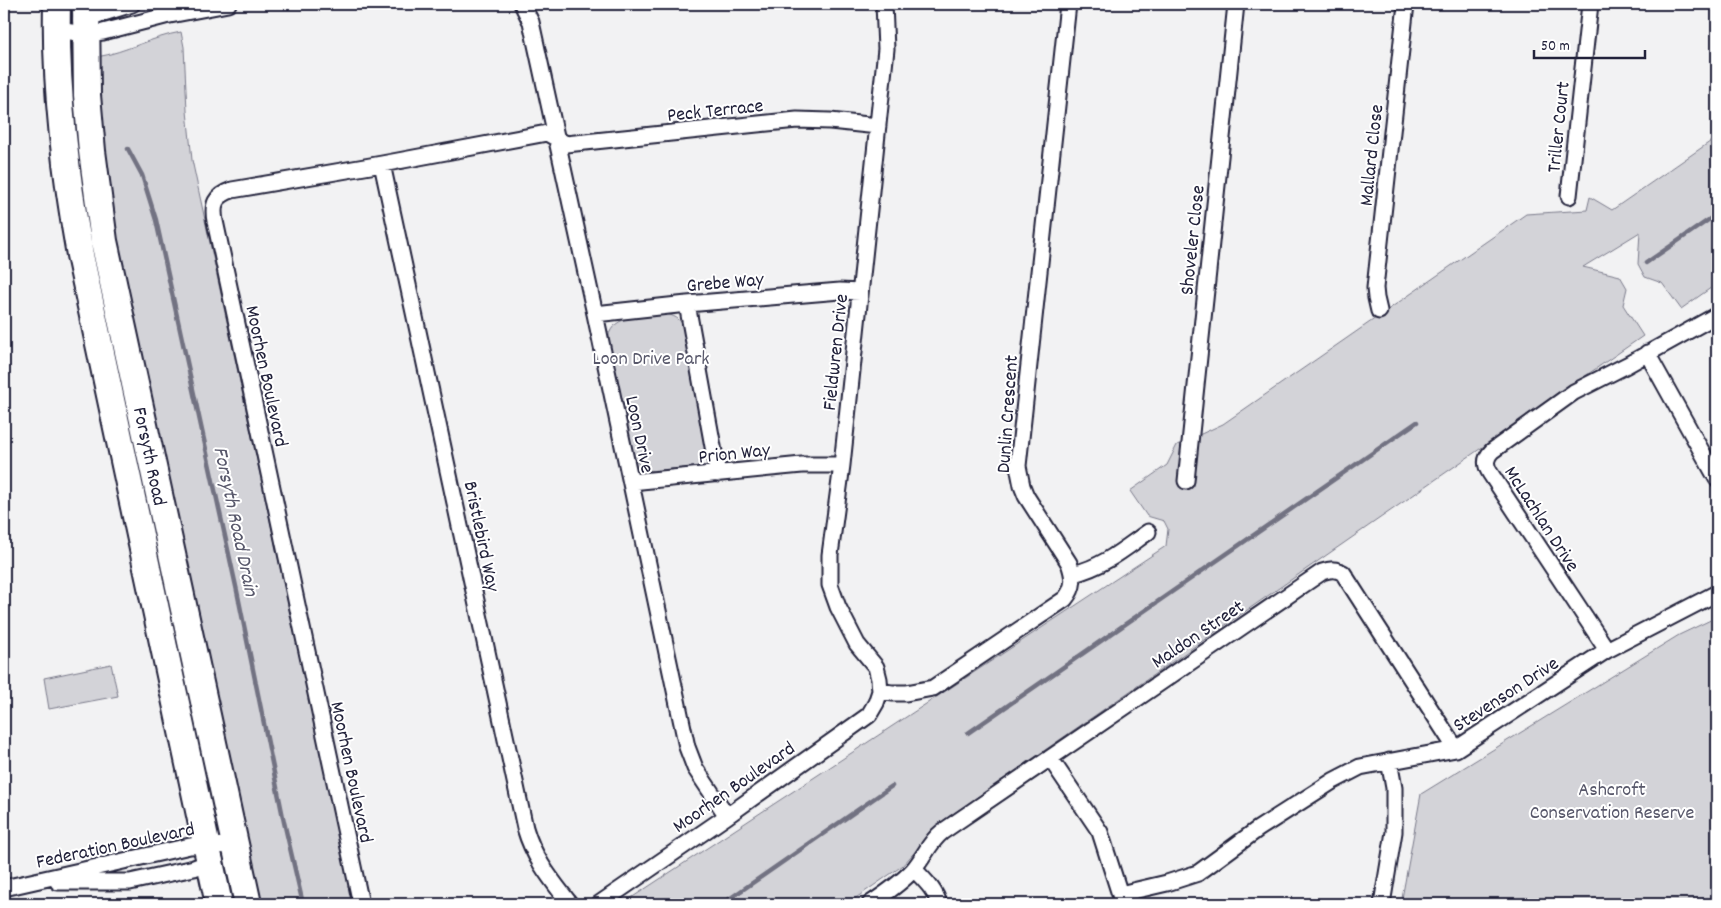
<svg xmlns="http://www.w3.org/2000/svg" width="1721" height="908" font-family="Dekko,sans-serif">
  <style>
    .green { fill: #d3d3d8; stroke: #7a7a8a }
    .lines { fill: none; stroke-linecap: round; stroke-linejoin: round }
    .stream { stroke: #727282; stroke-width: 4.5 }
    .minor-casing { stroke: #22223b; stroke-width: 19 }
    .trunk-casing { stroke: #22223b; stroke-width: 30 }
    .minor { stroke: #fff; stroke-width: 15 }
    .trunk { stroke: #fff; stroke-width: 26 }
    .labels { text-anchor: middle; stroke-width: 4; stroke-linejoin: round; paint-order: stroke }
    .street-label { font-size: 20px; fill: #22223b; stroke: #fff }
    .park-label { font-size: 20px; fill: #57576a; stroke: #fff }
    .water-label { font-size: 21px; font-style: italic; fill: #58586b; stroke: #fff }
  </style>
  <rect width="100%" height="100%" fill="#f2f2f3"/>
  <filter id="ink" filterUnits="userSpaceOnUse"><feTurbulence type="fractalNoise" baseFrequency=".02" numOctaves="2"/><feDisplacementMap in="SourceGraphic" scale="10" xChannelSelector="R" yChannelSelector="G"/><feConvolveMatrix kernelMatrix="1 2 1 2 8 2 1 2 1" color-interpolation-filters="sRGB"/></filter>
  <g filter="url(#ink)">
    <path class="green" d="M181 32 184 47 187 111 192 160 353 904H256L113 241 97 57C126 52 152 37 181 32Z
      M1717 137V289L1715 285 1681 309 1662 283 1645 277 1638 264 1640 232 1583 267 1620 276 1627 288 1623 305 1643 336 944 820 902 866 847 904H622L1166 546 1168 529 1164 521 1147 516 1130 491 1167 465 1177 445 1223 424 1526 214 1587 210 1590 197 1612 210Z
      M664 314C674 315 681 319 684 328L706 448C706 457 703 462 696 467L650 471 641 468 633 455 608 338C613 313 644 317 664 314Z
      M1717 617V904H1401L1421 794 1679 635Z
      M111 664 118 696 49 709 44 678Z"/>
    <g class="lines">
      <path class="stream" d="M128 149 142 175 156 220 237 591 284 822 303 904
        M1646 263 1717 214
        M968 733 1417 422
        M722 904 892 786"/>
      <g class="minor-casing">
        <path id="minor" d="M522 4 531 22 595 314 687 747 695 768 727 816
          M81 20 132 4
          M57 30 85 34 103 32 165 16 228 4
          M382 164 525 828C534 859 551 879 570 904
          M1569 196 1590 4
          M687 304 718 474
          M1379 311 1376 298 1375 288 1406 4
          M595 314 687 304 840 291 860 292
          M1647 353 1717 479
          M1186 481 1236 4
          M631 482 802 465H842
          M1073 574C1103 567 1124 549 1148 532
          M1607 650 1490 473C1485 465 1485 458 1492 451L1574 392 1627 365 1717 315
          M880 691 892 693H906L933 688 1065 599C1075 587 1074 577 1069 563L1026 496 1022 486 1018 466 1068 4
          M1050 758 1100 832 1123 904
          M914 869C924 880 935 889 939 904
          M58 882H130L194 868 215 860
          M4 888 190 846 206 845 235 846
          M1120 894 1167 883 1198 873 1258 829 1333 781 1360 767 1456 749 1607 650 1717 593
          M361 904 215 221C212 204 215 196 232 190L382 164 547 133 566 144 797 120 830 121 878 126
          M599 904 727 816 869 715 876 703 880 691 879 679 876 667 857 644 838 607 830 585V555L842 465 886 49 884 4
          M870 904C885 894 901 883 913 870 924 858 929 842 942 832L1322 572C1331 569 1336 569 1343 573L1456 749
          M1382 904 1394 832V788L1389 761"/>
      </g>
      <g class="trunk-casing">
        <path id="trunk" d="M57 4C55 89 65 171 80 255L219 904
          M86 4 87 95 92 151 104 241 248 904"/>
      </g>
      <use href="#minor" class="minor"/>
      <use href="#trunk" class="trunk"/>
    </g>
  </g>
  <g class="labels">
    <g class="street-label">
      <text transform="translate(715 109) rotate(-6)" y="7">Peck Terrace</text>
      <text transform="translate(1557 127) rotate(-84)" y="7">Triller Court</text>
      <text transform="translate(1370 155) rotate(-84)" y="7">Mallard Close</text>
      <text transform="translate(1191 240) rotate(-84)" y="7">Shoveler Close</text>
      <text transform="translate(725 281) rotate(-5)" y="7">Grebe Way</text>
      <text transform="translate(834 352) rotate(-84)" y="7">Fieldwren Drive</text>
      <text transform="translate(268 376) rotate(78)" y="7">Moorhen Boulevard</text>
      <text transform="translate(1006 414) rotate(-86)" y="7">Dunlin Crescent</text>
      <text transform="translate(641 434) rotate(78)" y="7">Loon Drive</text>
      <text transform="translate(734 452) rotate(-6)" y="7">Prion Way</text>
      <text transform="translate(151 456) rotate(78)" y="7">Forsyth Road</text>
      <text transform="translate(1543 518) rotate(57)" y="7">McLachlan Drive</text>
      <text transform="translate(483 536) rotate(78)" y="7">Bristlebird Way</text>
      <text transform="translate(1197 633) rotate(-34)" y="7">Maldon Street</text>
      <text transform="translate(1505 693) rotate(-33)" y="7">Stevenson Drive</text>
      <text transform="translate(353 772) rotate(78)" y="7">Moorhen Boulevard</text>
      <text transform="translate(733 786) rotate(-35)" y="7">Moorhen Boulevard</text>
      <text transform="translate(115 844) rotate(-12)" y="7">Federation Boulevard</text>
    </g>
    <g class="park-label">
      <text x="651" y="364">Loon Drive Park</text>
      <text x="1612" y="795">Ashcroft<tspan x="1612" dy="23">Conservation Reserve</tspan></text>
    </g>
    <g class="water-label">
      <text transform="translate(237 521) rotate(78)" y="7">Forsyth Road Drain</text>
    </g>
  </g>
  <rect width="1721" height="908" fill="none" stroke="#fff" stroke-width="20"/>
  <rect x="10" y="10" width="1701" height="888" fill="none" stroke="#22223b" stroke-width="2" filter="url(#ink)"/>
  <path d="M1534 50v8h111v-8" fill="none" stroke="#22223b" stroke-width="2.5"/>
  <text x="1541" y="50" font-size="15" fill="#22223b" stroke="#ffffff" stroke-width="4" paint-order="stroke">50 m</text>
</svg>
